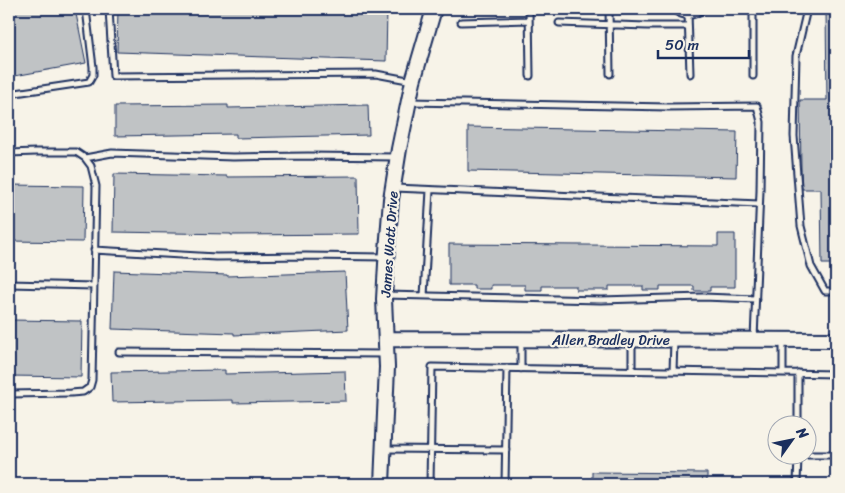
<svg xmlns="http://www.w3.org/2000/svg" width="845" height="493" font-family="Sriracha,sans-serif">
  <style>
    .building { fill: #c0c3c5; stroke: #1b2f5e }
    .lines { fill: none; stroke-linecap: round; stroke-linejoin: round }
    .lane-casing { stroke: #1b2f5e; stroke-width: 9 }
    .street-casing { stroke: #1b2f5e; stroke-width: 14 }
    .secondary-casing { stroke: #1b2f5e; stroke-width: 18 }
    .lane { stroke: #f7f3e8; stroke-width: 5 }
    .street { stroke: #f7f3e8; stroke-width: 10 }
    .secondary { stroke: #f7f3e8; stroke-width: 14 }
    .labels { text-anchor: middle; stroke-width: 4.5; stroke-linejoin: round; paint-order: stroke }
    .street-label { font-size: 14px; fill: #1b2f5e; stroke: #f7f3e8 }
  </style>
  <rect width="100%" height="100%" fill="#f7f3e8"/>
  <filter id="ink" filterUnits="userSpaceOnUse"><feTurbulence type="fractalNoise" baseFrequency=".02" numOctaves="2"/><feDisplacementMap in="SourceGraphic" scale="10" xChannelSelector="R" yChannelSelector="G"/><feConvolveMatrix kernelMatrix="1 2 1 2 8 2 1 2 1" color-interpolation-filters="sRGB"/></filter>
  <g filter="url(#ink)">
    <path class="building" d="M9 9H75L86 63 9 77Z
      M118 9H387L386 61 117 52Z
      M826 10H836V264H822L821 189H802L801 170 800 100H827Z
      M228 105V108L368 105 369 135 236 138V134L115 136V106Z
      M468 127 737 132 736 177 468 171Z
      M114 174 227 176V177L358 176 359 234 231 235V234L113 232Z
      M9 185 84 186 83 242 9 241Z
      M718 234H735V287H710V291H694V286H660V290H643V286H609V290H576V286H542V290H525V285H491V289H474V285H449V244L718 246Z
      M114 271 227 275V276L345 272 348 330 234 335V333L112 329Z
      M9 320 82 321 81 377 9 376Z
      M225 370V374L345 371 346 401 233 403V400L112 402 111 372Z
      M592 472 707 473V484H592Z"/>
    <g class="lines">
      <g class="lane-casing">
        <path id="lane" d="M109 9 113 76 376 74 413 81
          M529 9 530 76
          M609 9 610 74
          M753 9V76
          M807 9 796 56 794 136 801 226 811 266 825 291H836
          M688 13 690 74
          M461 22 529 20
          M559 23 647 26H688
          M9 94 89 82 93 75V67L86 9
          M410 102 668 107 757 106 761 122 760 191 754 339
          M9 153 36 152H76L85 158 91 166 96 186 92 380 90 387 83 392 71 393 9 394
          M85 158 112 153 233 157 308 156 397 157
          M395 188 759 204
          M94 250 216 257 306 256 386 257
          M9 284 94 286
          M385 295 601 300 703 297 756 299
          M424 296 430 190
          M632 341V370
          M783 341V373
          M119 352 386 354
          M521 369V340
          M673 371 674 341
          M798 426V373
          M385 449 506 450
          M808 455H836
          M430 484 432 367 836 374
          M505 484 507 368
          M797 484 798 456"/>
      </g>
      <g class="street-casing">
        <path id="street" d="M677 9C684 14 692 14 699 9"/>
      </g>
      <g class="secondary-casing">
        <path id="secondary" d="M386 339 836 340
          M382 484 387 367 384 299 386 264 391 199 399 149 413 81 434 9"/>
      </g>
      <use href="#lane" class="lane"/>
      <use href="#street" class="street"/>
      <use href="#secondary" class="secondary"/>
    </g>
  </g>
  <g class="labels">
    <g class="street-label">
      <text transform="translate(389 244) rotate(-86)" y="5">James Watt Drive</text>
      <text x="611" y="345">Allen Bradley Drive</text>
    </g>
  </g>
  <rect width="845" height="493" fill="none" stroke="#f7f3e8" stroke-width="30"/>
  <rect x="15" y="15" width="815" height="463" fill="none" stroke="#1b2f5e" stroke-width="2" filter="url(#ink)"/>
  <g transform="translate(792 440) rotate(57)"><circle r="24" fill="#f7f3e8" stroke="#9fa5b1"/>
  <path d="M0-4L9 19L0 12L-9 19Z" fill="#1b2f5e"/>
  <text y="-8" font-size="14" font-weight="bold" text-anchor="middle" fill="#1b2f5e">N</text>
  </g>
  <path d="M658 50v8h91v-8" fill="none" stroke="#1b2f5e" stroke-width="2.5"/>
  <text x="665" y="50" font-size="15" fill="#1b2f5e" stroke="#f7f3e8" stroke-width="4" paint-order="stroke">50 m</text>
</svg>
